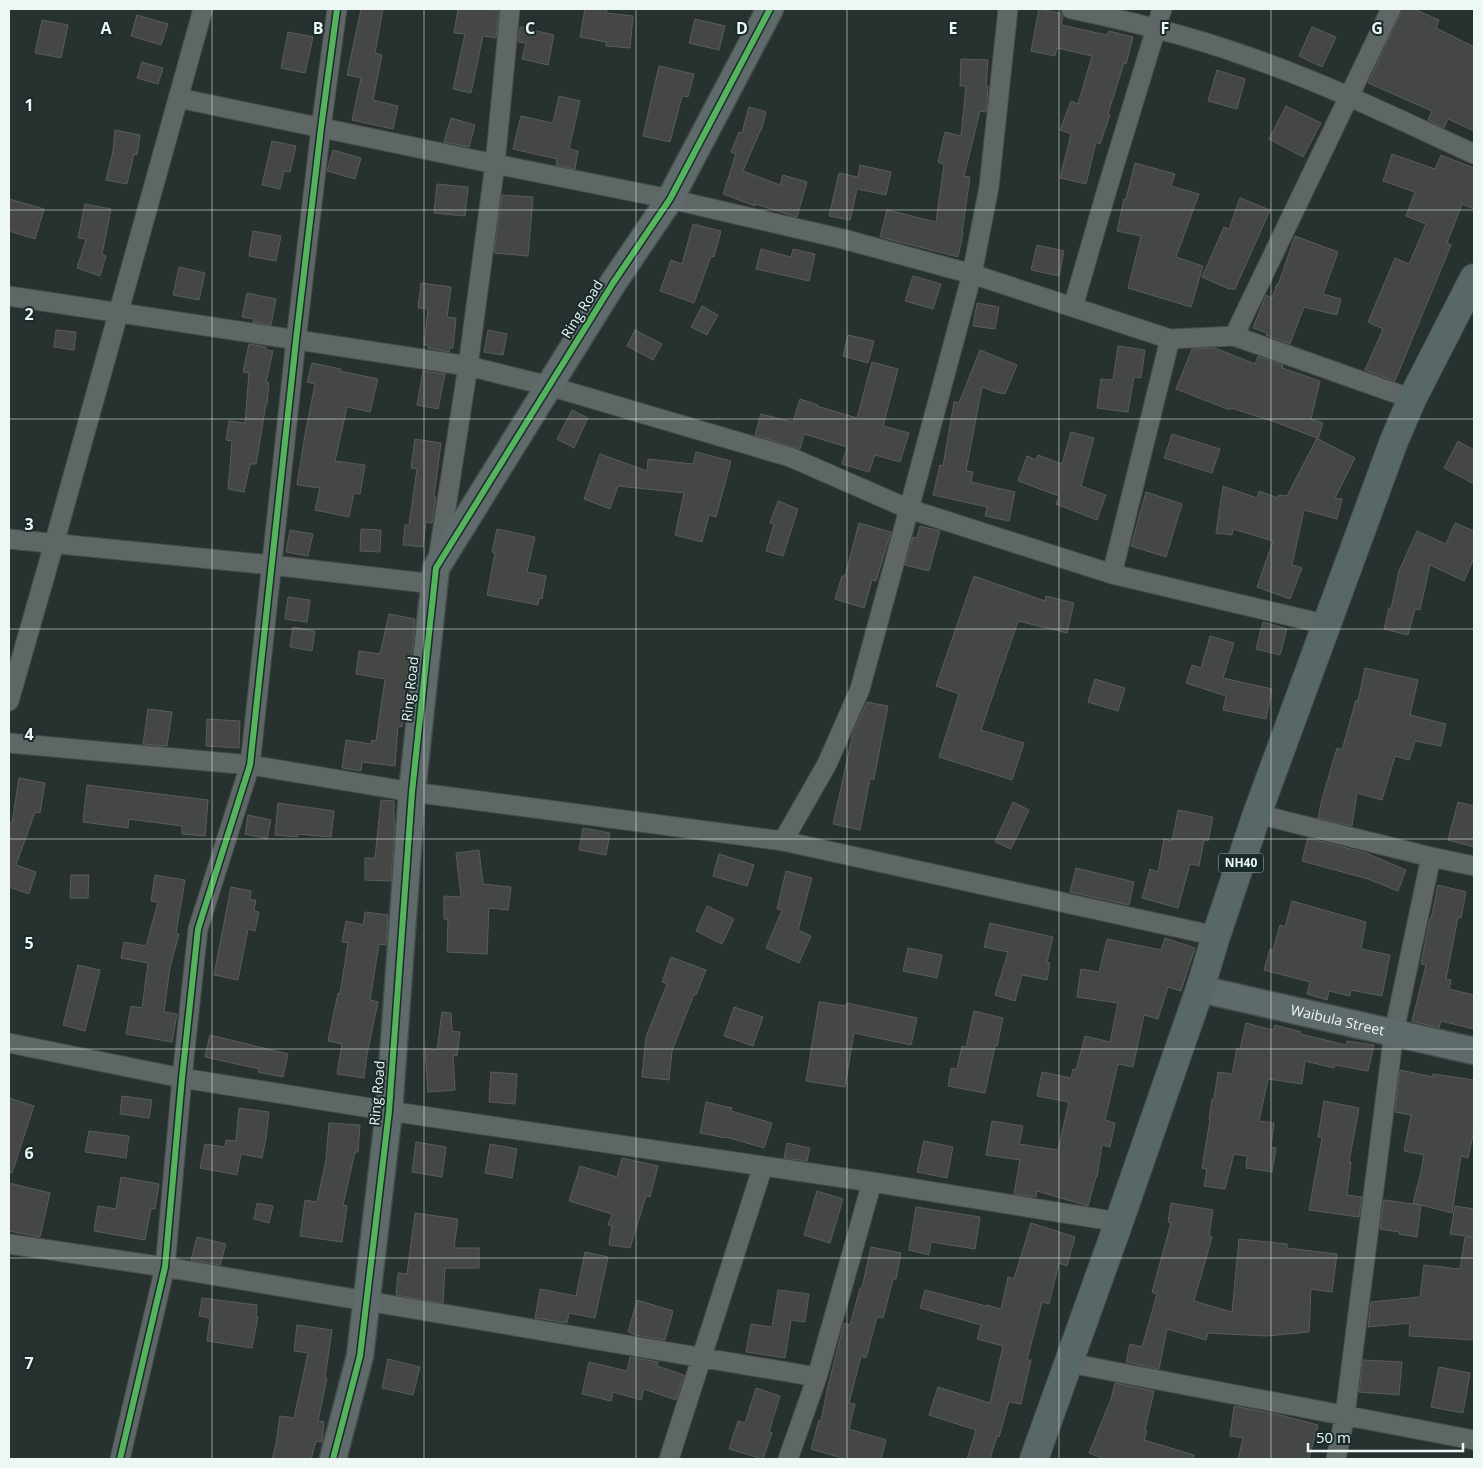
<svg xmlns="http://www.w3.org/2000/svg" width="1483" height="1468" font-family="'Open Sans',sans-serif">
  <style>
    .building { fill: #454745; stroke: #5b5c5a }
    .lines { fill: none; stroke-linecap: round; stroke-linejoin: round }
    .street-casing { stroke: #444d4c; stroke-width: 21 }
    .secondary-casing { stroke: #444d4c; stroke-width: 29 }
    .highway-casing { stroke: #444d4c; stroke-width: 30 }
    .street { stroke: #5f6766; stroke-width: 19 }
    .secondary { stroke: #5f6b6a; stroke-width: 26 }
    .highway { stroke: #586867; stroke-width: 28 }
    .cycleway-casing { stroke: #192b2a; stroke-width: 9 }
    .cycleway { stroke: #56b35d; stroke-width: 6 }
    .grid { fill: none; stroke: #ecf7f6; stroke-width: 1; stroke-opacity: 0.55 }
    .labels { text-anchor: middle; stroke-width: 4; stroke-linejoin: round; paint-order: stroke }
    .shield { fill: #192b2a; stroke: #adbab9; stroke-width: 1 }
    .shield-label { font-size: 12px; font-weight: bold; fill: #ecf7f6 }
    .street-label { font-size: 14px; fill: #ecf7f6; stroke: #192b2a }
    .grid-label { font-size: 16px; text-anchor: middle; font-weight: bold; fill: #ecf7f6; stroke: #192b2a; stroke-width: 4; stroke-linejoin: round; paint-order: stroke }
  </style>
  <rect width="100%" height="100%" fill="#273130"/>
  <path class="building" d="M361 9H383L375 53 382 55 373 100 398 106 393 129 352 120 361 78 347 75Z
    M458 9 499 10 496 38 483 36 471 93 453 89 465 34 454 33Z
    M585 9H607L606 13 633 16 630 48 606 46V42L580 37Z
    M1039 9 1060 13 1063 16 1061 25 1107 35 1109 31 1133 37 1126 64 1124 63 1108 114 1110 115 1100 144 1096 142 1086 184 1060 178 1071 134 1060 130 1071 101 1078 104 1092 56 1057 48 1055 56 1031 51Z
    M1403 9H1414L1439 20 1436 28 1474 47V131L1448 119 1444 128 1428 120 1432 111 1368 83Z
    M137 15 168 24 161 45 131 36Z
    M695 19 725 26 719 50 689 43Z
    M42 20 68 25 61 58 35 53Z
    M520 27 554 35 548 65 522 59 526 43 518 42Z
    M1312 27 1336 37 1322 67 1299 56Z
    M288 32 313 37 305 73 281 68Z
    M961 59 988 60 986 86H988L986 112 980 111 964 176 970 177 962 233H963L958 257 880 237 887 210 936 222 944 164 938 162 945 132 961 136 966 86H960Z
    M142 62 163 68 158 84 137 78Z
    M659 66 694 74 688 97 682 96 670 142 643 136Z
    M1217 70 1245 79 1237 109 1208 101Z
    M559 96 580 101 569 149 578 151 575 169 556 165 557 159 513 149 521 116 553 123Z
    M1286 106 1321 123 1303 157 1269 139Z
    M749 107 766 112 761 131H760L743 171 780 185 783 175 807 182 797 217 755 204V206L723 194 736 154 731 152 739 132 742 133Z
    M451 118 475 125 469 147 444 142Z
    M115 130 140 135 137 155 134 154 127 184 106 180 113 151Z
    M272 141 296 146 290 172 284 171 280 189 262 185Z
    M333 150 361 158 355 179 327 171Z
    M1392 154 1435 169 1441 155 1474 168V209L1462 204 1447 243 1451 245 1395 381 1365 370 1383 329 1368 322 1395 258 1409 264 1426 224 1406 216 1415 192 1383 181Z
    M1135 163 1175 174 1171 186 1199 194 1176 257 1203 266 1191 307 1128 288 1141 236 1117 231 1124 199H1126Z
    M860 165 891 172 886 195 857 189 850 220 829 216 839 173 858 177Z
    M437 184 468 187 465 216 434 213Z
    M502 195 533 197 528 256 494 253Z
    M1240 198 1270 210 1235 289H1229L1202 277 1224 227 1229 229Z
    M9 199 44 209 35 239 9 231Z
    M85 204 111 209 102 255 106 256 100 276 77 268 86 239 78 238Z
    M693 224 721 231 714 257 711 256 694 303 660 291 671 260 682 264Z
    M253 231 281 236 276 261 249 256Z
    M1295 236 1338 252 1323 294 1341 299 1337 315 1304 307 1290 344 1266 335 1267 333 1253 328 1266 295 1272 298 1277 284 1278 285Z
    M1037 245 1064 251 1059 276 1031 270Z
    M761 249 791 257 793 249 815 254 809 281 756 269Z
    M179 267 205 273 199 300 173 295Z
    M913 276 941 284 933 309 905 301Z
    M421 283 451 287 447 317 456 318 453 348H450L449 352 428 348V345H424L428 309 418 308Z
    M247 293 276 299 271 325 253 322 254 319 242 317Z
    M977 303 999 307 995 329 973 326Z
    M702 306 718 315 707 335 691 327Z
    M56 330 76 332 74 350 54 347Z
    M488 330 507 334 503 355 484 352Z
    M635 330 662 344 653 360 627 346Z
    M848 335 874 341 868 363 843 356Z
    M249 344 266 347V350L273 351 266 382 269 383 267 404H266L256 464H250L244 492 228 489 232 441 226 440 229 421 245 423 249 373 243 372Z
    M1118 346 1145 350 1141 378 1134 377 1128 412 1097 408 1101 379 1113 380Z
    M1215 348 1255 364 1258 356 1283 365 1282 368 1320 381 1311 419 1323 423 1318 439 1355 458 1335 498 1342 499 1337 519 1304 510 1292 565 1302 568 1290 599 1257 587 1273 541 1233 529 1232 535 1216 533 1223 486 1257 498 1259 491 1278 498 1279 495 1287 496 1317 438 1275 422 1231 408 1230 410 1176 389 1192 349Z
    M980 350 1017 365 1005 394 995 392 982 387 966 471 973 472 971 482 1015 492 1009 521 985 516 987 507 933 495 940 465 943 466 954 402 959 403Z
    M872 362 898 369 883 426 909 433 900 462 875 455 869 472 842 464 847 447 804 434 800 449 755 435 761 414 793 422 800 399 818 405 817 406 857 418Z
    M312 363 341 369 340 371 378 379 370 412 347 407 335 461 365 465 360 494 354 493 349 517 315 510 320 488 297 485 305 435 315 384 307 382Z
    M423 371 445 374 438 409 417 405Z
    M572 410 588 418 574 448 557 439Z
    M1071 432 1094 438 1081 486 1106 495 1097 520 1056 504 1059 496 1018 481 1027 456 1036 460 1038 455 1062 464Z
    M1172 434 1220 449 1212 473 1164 458Z
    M415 439 441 443 434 496 436 497 432 523 426 522 423 547 403 545 405 525H409L417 469 411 468Z
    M1458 441 1474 450V484L1444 468Z
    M696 452 731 461 716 517 709 515 702 542 675 535 684 493 618 486 610 509 584 499 600 454 647 471 648 459 693 464Z
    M1146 492 1182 504 1166 557 1131 546Z
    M778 501 798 509 783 556 766 551 774 524 770 523Z
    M859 523 891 532 876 581 872 580 864 608 835 599 842 576H845Z
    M1455 523 1474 531V558L1464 581 1430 565 1420 610 1415 609 1408 635 1384 629 1389 608 1391 609 1399 571 1417 531 1446 544Z
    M920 526 940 531 929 571 905 565 913 537 917 538Z
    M361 529 381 530 380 552 360 551Z
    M497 529 535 537 527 572 546 576 542 599 539 598 538 605 487 595 495 553 492 552Z
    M290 530 313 534 308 556 286 552Z
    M974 576 1045 601 1046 596 1074 603 1067 633 1018 621 981 730 1024 743 1012 780 939 757 959 694 936 686Z
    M288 597 310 600 307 622 285 619Z
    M389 614 415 619 411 662H409L404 695H407V698L402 727 398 726 395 766 362 762 361 771 342 768 346 740 371 744 372 740 376 741 385 679 356 674 359 651 380 654Z
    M1263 622 1287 629 1280 655 1256 649Z
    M293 627 315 631 312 651 290 647Z
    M1210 636 1234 643 1223 678 1272 689 1266 719 1223 710 1226 696 1186 683 1192 665 1201 668Z
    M1365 668 1418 680 1410 715 1446 724 1441 746 1415 741 1409 760 1395 756 1382 800 1357 793 1352 826 1318 818 1322 799 1337 748 1342 750 1356 700 1358 701Z
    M1095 679 1125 688 1118 711 1088 702Z
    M867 702 888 706 874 779H870L860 830 833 824 853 733Z
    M148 709 172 712 167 746 143 744Z
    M207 719 240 721 239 748 206 746Z
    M19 778 45 783 40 813 35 812 16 865 36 872 29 894 9 887V822L12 823Z
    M87 785 208 800 205 836 182 834V826L129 819 128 828 83 822Z
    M381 800 394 801V821H395L391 881 365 880V858H375Z
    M1013 802 1029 810 1011 849 995 842Z
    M1458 802 1474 806V847L1448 840Z
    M278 803 334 811 331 837 298 834 297 837 275 835Z
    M1178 810 1213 817 1208 841 1204 840 1199 866 1190 864 1178 908 1142 898 1150 869 1158 872 1164 839 1172 841Z
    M248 815 271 820 267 839 245 834Z
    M583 828 610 833 606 855 579 850Z
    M1308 838 1366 853 1406 870 1398 891 1368 879 1302 861Z
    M479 850 483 884 511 887 508 910 489 908 487 954 447 952 448 920 444 919V896L461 897 456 853Z
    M719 854 754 865 747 886 713 876Z
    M1076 868 1134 882 1129 905 1070 892Z
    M786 871 812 878 798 930 811 936 799 963 766 948 782 910 777 909Z
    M71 875H89L88 898H70Z
    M155 875 185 880 176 933 179 934 170 967 164 1012 177 1014 172 1042 126 1034 131 1006 142 1008 148 963 121 958 124 942 146 946 158 902 151 901Z
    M1438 885 1466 892 1461 918 1458 917 1446 979 1451 980 1449 989 1474 995V1029L1441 1021 1439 1028 1412 1021 1426 965 1421 964 1430 918 1431 919Z
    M231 887 251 891 250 900H256L254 911 259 912 255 931 248 929 238 980 214 975Z
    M1292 901 1366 922 1361 949 1390 955 1382 996 1351 990 1350 996 1329 991 1327 1000 1307 994 1310 982 1264 970 1270 949 1273 950 1280 925 1285 927Z
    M707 906 734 919 722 944 696 931Z
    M365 912 388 915 386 945 379 944 370 1000 378 1002 367 1054 364 1078 337 1074 342 1044 328 1041 338 993 340 994 348 943 342 942 346 921 363 925Z
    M990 923 1053 937 1047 962 1050 963 1047 980 1022 975 1015 1001 995 995 1008 952 984 947Z
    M1165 938 1195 948 1181 991 1168 987 1158 1019 1144 1015 1133 1067 1118 1064 1105 1120 1115 1123 1110 1147 1102 1145 1097 1177H1096L1088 1206 1037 1191 1036 1197 1014 1194 1020 1160 986 1155 992 1121 1023 1126 1019 1144 1058 1150 1069 1102 1037 1096 1042 1072 1071 1078 1073 1069 1076 1070 1085 1036 1110 1042 1118 1003 1077 997 1081 969 1099 972 1107 939 1161 950Z
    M908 948 942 955 937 978 903 971Z
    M671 957 706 970 696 995 694 994 672 1051 669 1080 642 1077 646 1037 667 984 662 982Z
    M78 965 100 970 85 1031 63 1025Z
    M819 1002 846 1006 847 1003 917 1018 911 1045 854 1033 845 1087 806 1081Z
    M734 1007 763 1017 753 1046 724 1036Z
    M974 1011 1003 1018 997 1046H995L985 1093 948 1086 951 1068 957 1069 962 1046 966 1047Z
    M442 1012 451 1013 452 1031 460 1032 457 1056 453 1055 455 1090 428 1092 425 1048 437 1050Z
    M1246 1023 1273 1030 1275 1025 1301 1032 1300 1034 1346 1045 1347 1041 1374 1045 1368 1071 1335 1065 1334 1068 1305 1061 1302 1084 1268 1079 1259 1121 1274 1123 1271 1147 1276 1148 1272 1172 1246 1168 1247 1156 1234 1154 1225 1189 1204 1186 1207 1169 1202 1168 1210 1120 1209 1119 1212 1099H1214L1218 1072 1232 1074 1237 1048 1240 1049Z
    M210 1035 288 1054 283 1077 258 1072 259 1069 205 1057Z
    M1400 1070 1433 1077V1074L1474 1080V1131L1468 1158 1461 1156 1452 1213 1413 1203 1421 1172 1424 1155 1404 1151 1411 1115 1395 1112Z
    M491 1072 517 1074 515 1104 489 1102Z
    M122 1096 152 1100 149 1118 120 1114Z
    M9 1098 34 1106 12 1173 9 1172Z
    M1324 1101 1359 1108 1349 1162H1351L1347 1195 1362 1197 1359 1217 1309 1210 1322 1138 1318 1137Z
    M706 1102 732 1108 731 1111 772 1123 764 1148 726 1137V1138L700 1133Z
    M239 1108 269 1112 266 1138 262 1158 241 1154 237 1175 200 1168 205 1144 225 1147 226 1140 236 1141Z
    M329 1123 360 1125 358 1152H355L343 1205 347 1206 342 1242 300 1236 305 1200 317 1202 326 1160Z
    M89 1131 129 1136 126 1158 85 1152Z
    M924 1141 953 1147 947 1178 917 1172Z
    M416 1142 446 1147 442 1177 412 1172Z
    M787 1143 810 1148 807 1161 784 1158Z
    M490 1144 517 1149 512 1178 485 1173Z
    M622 1158 658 1166 650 1197 646 1196 630 1248 609 1245 612 1226 608 1225 612 1214 569 1201 580 1166 617 1177Z
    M121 1177 159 1184 155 1209 151 1208 145 1240 94 1231 98 1206 116 1209Z
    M9 1183 50 1193 40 1237 9 1231Z
    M817 1191 843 1199 830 1243 804 1235Z
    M1384 1200 1421 1205 1417 1237 1399 1234V1232L1380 1229Z
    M257 1203 273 1206 269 1223 254 1219Z
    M1171 1203 1213 1210 1209 1236 1212 1237 1194 1301 1232 1312 1239 1239 1287 1244V1248L1337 1254 1332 1292 1311 1289 1309 1332 1267 1336 1208 1333 1206 1340 1167 1329 1159 1369 1126 1362 1130 1344 1142 1347 1157 1294 1152 1292 1171 1223 1168 1222Z
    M1455 1206 1474 1209V1237L1450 1234Z
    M916 1207 980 1217 975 1249 931 1242 929 1255 909 1250Z
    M415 1213 458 1219 454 1248H479V1268H445L443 1303 396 1295 398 1273 407 1274Z
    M1031 1223 1075 1237 1067 1266 1059 1263 1049 1304 1042 1302 1027 1360H1031L1021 1404 1009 1402 999 1437 997 1436 990 1459H967L976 1430 929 1415 938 1387 990 1403 1003 1346 977 1339 981 1325 920 1308 925 1290 986 1306 987 1305 1001 1309 1008 1277 1014 1279Z
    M197 1237 226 1244 220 1265 191 1260Z
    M1465 1237 1474 1238V1340L1409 1336 1410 1323 1368 1327 1371 1302 1420 1297 1424 1265 1460 1269Z
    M871 1247 901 1253 896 1279H893L883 1318 877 1317 866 1358 861 1356 849 1403 855 1404 849 1429 886 1440 881 1459H845L811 1449 819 1420 821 1421 827 1390 844 1323 850 1325 860 1288H862Z
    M585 1252 608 1257 595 1318 569 1313 567 1323 535 1318 540 1289 576 1296Z
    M778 1290 809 1294 805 1322 791 1320 785 1358 746 1352 751 1324 772 1327Z
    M202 1298 257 1305 256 1317H258L252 1348 207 1341 210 1318 199 1316Z
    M637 1300 673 1311 665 1340 636 1335 628 1332Z
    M297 1325 332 1330 325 1378H327L318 1421 324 1422 322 1442 316 1441 311 1459H272L276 1444 280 1416 294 1418 308 1353 294 1351Z
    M630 1357 658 1362 657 1366 684 1375 676 1400 644 1389 641 1400 613 1392 611 1401 582 1394 589 1362 627 1371Z
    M388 1359 420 1367 413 1395 382 1388Z
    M1363 1360 1402 1362 1399 1395 1359 1392Z
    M1439 1367 1470 1373 1463 1413 1431 1407Z
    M1115 1383 1154 1391 1145 1430 1147 1431 1144 1440 1194 1455 1193 1459H1104L1089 1453 1111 1399Z
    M756 1388 780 1396 769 1432 772 1433 763 1459 729 1449 738 1421 745 1423Z
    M1234 1406 1280 1415 1318 1425 1309 1459H1238L1243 1438 1230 1436Z"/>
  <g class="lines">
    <g class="street-casing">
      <path id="street" d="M1071 9C1129 21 1187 35 1243 55 1323 82 1398 119 1474 154
        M178 98 495 164 670 199 843 239 972 274 1170 339 1234 336 1412 399
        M9 296 468 366 549 386 790 457 909 509 1112 574 1328 625
        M1073 307 1108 186 1162 9
        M1234 336 1391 9
        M9 539 271 565 434 584
        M438 559 468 366 495 164 510 9
        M1112 574 1170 339
        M9 701 54 544 203 9
        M9 743 250 765 412 792 783 841 1216 936
        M1257 814 1431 857 1474 866
        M783 841 827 764 860 689 909 509 972 274 989 187 1008 9
        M9 1043 182 1078 389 1111 872 1182 1119 1222
        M9 1244 165 1267 817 1377
        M1069 1363 1474 1440
        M120 1459 165 1267 182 1078 198 929 250 765 296 340 321 128 337 9
        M669 1459 763 1166
        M788 1459 817 1377 872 1182
        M1336 1459 1345 1415 1394 1032 1431 857"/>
    </g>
    <g class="secondary-casing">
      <g id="secondary">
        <path id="s1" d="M1200 989 1474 1051"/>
        <path d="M333 1459 360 1356 389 1111 412 792 436 568 613 283 670 199 770 9"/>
      </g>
    </g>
    <g class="highway-casing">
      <path id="highway" d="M1034 1459 1119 1222 1200 989 1216 936 1257 814 1394 441 1412 399 1474 278"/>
    </g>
    <use href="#street" class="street"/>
    <use href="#secondary" class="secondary"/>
    <use href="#highway" class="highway"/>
    <g class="cycleway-casing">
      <path id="cycleway" d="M120 1459 165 1267 182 1078 198 929 250 765 296 340 321 128 337 9
        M333 1459 360 1356 389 1111 412 792 436 568 613 283 670 199 770 9"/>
    </g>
    <use href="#cycleway" class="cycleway"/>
  </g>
  <path class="grid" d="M212 9V1459M424 9V1459M636 9V1459M847 9V1459M1059 9V1459M1271 9V1459M9 210H1474M9 419H1474M9 629H1474M9 839H1474M9 1049H1474M9 1258H1474"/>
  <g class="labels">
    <rect class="shield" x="1218.5" y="853.5" width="45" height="19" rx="4"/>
    <g class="shield-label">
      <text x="1241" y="867">NH40</text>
    </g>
    <g class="street-label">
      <text transform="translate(582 309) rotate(-58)" y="5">Ring Road</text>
      <text transform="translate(410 689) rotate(-84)" y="5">Ring Road</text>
      <text dy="5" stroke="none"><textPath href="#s1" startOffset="141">Waibula Street</textPath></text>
      <text transform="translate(377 1093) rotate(-85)" y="5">Ring Road</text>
    </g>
  </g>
  <g class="grid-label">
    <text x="106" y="34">A</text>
    <text x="318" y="34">B</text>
    <text x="530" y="34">C</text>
    <text x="742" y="34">D</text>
    <text x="953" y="34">E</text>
    <text x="1165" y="34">F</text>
    <text x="1377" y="34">G</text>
    <text x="29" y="111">1</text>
    <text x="29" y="320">2</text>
    <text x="29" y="530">3</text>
    <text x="29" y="740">4</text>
    <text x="29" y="949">5</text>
    <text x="29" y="1159">6</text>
    <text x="29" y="1369">7</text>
  </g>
  <rect width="1483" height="1468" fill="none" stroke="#ecf7f6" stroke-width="20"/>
  <path d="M1308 1443v8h155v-8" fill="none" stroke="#ecf7f6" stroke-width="2.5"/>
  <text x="1316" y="1443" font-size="15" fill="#ecf7f6" stroke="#192b2a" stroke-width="4" paint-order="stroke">50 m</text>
</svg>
